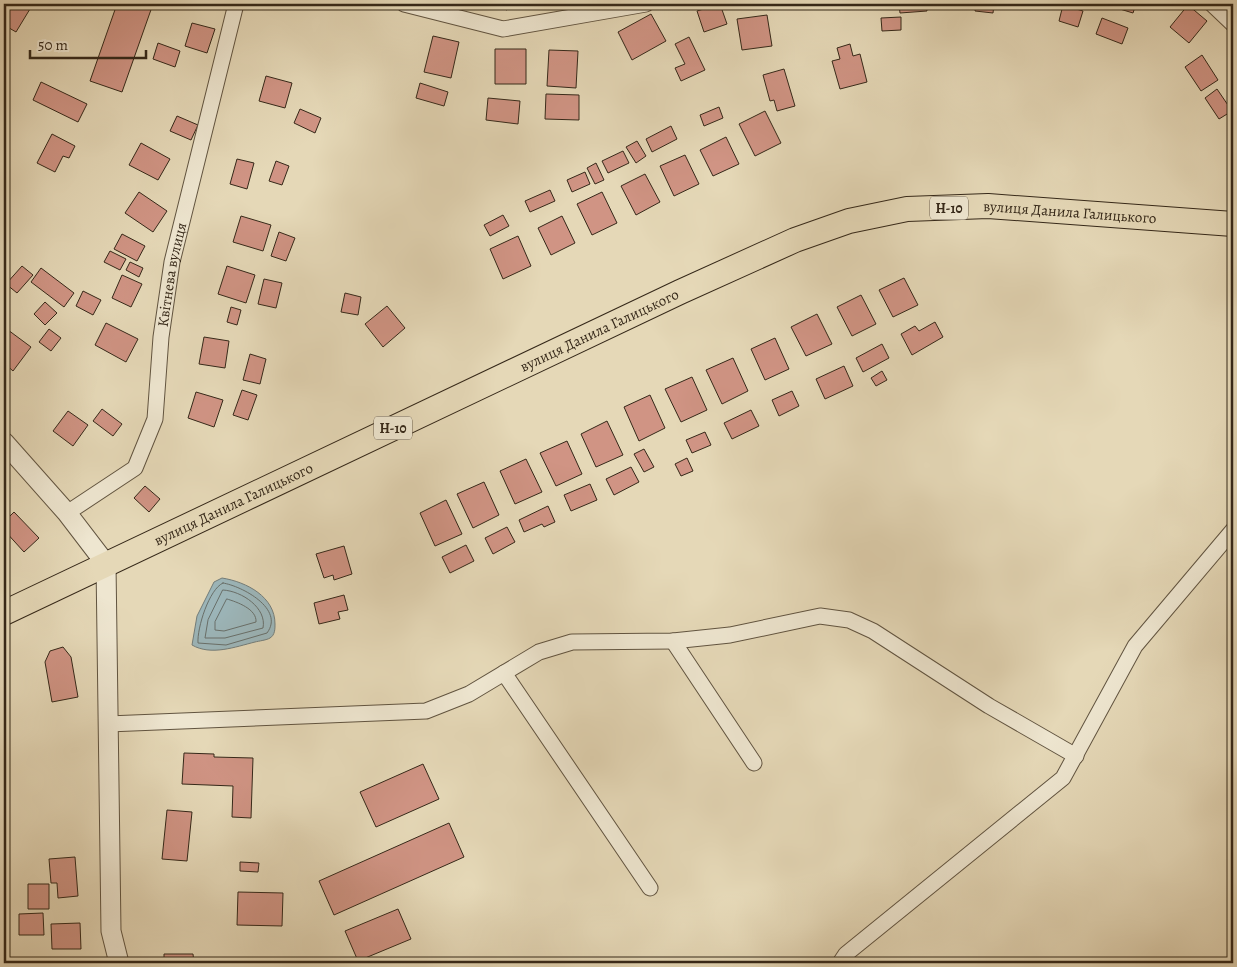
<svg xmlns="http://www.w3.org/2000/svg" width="1237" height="967" font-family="Alegreya,serif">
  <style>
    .water { fill: #9cb6ba; stroke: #737d7a }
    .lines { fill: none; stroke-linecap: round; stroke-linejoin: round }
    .shore { stroke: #686f6a; stroke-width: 1 }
    .building { fill: #d09484; stroke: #352819 }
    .minor-casing { stroke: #615440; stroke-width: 17 }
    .tertiary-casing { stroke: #615440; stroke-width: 21 }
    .primary-casing { stroke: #352819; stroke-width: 26 }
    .minor { stroke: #eee6d0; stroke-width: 15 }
    .tertiary { stroke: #eee6d0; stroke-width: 19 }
    .primary { stroke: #e5d8b7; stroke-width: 24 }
    .labels { text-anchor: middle; stroke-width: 4.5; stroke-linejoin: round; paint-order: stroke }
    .shield { fill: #eee6d0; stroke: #6c6150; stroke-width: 1 }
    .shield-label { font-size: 14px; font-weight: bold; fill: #352819 }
    .street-label { font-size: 15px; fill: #352819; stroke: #eee6d0 }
  </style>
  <rect width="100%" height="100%" fill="#e5d8b7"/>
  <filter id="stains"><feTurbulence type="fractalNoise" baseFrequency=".004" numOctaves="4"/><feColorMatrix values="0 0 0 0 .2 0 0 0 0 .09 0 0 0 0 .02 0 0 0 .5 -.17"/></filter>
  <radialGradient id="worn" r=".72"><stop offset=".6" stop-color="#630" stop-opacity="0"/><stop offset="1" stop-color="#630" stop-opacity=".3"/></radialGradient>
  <path class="water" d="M222 578C247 582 275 597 275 624 275 629 275 635 270 638 267 640 259 641 255 642 235 647 211 656 192 645L197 616 214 582Z"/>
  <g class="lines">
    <path class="shore" d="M223 583C242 586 285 609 267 633L226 645 198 643C197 628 209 589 223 583Z
      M223 590C242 591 267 608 263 628L225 638H205L208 620Z
      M227 599C237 602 257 609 256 622L224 631 215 630V622Z"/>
  </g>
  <path class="building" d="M4 4H33L16 32 4 25Z
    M117 4H153L122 92 90 81Z
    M491 4H509L507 10Z
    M720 4 727 24 704 32 697 11Z
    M899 4H926L927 11 900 13Z
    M976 4H994L993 13 975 11Z
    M1110 4H1136L1133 13 1110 6Z
    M1063 5 1083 11 1078 27 1059 21Z
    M1188 5 1207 21 1189 43 1170 27Z
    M651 14 666 41 632 60 618 32Z
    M767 15 772 46 742 50 737 19Z
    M901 17V30L882 31 881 18Z
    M1102 18 1128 28 1122 44 1096 34Z
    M192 23 215 29 207 53 185 46Z
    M433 36 459 42 451 78 424 72Z
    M689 37 705 70 681 81 675 68 685 64 675 44Z
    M158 43 180 51 175 67 153 59Z
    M850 44 853 56 860 54 867 82 840 89 832 61 840 59 837 48Z
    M495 49H526V84H495Z
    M549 50 578 51 576 88 547 86Z
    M1202 55 1218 80 1201 91 1185 67Z
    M784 69 795 106 777 111 774 100 770 101 763 75Z
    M266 76 292 83 285 108 259 101Z
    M41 82 87 104 78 122 33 100Z
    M420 83 448 92 444 106 416 98Z
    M1217 89 1232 111 1219 119 1205 98Z
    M546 94 579 95V120L545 119Z
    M488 98 520 101 518 124 486 120Z
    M719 107 723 118 704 126 700 115Z
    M300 109 321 118 315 133 294 123Z
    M765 111 781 143 755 156 739 124Z
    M177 116 198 125 191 140 170 131Z
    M671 126 677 139 652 152 646 139Z
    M52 134 75 146 69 158 63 156 55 172 37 163Z
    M726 137 739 164 713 176 700 150Z
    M637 141 646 156 636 163 626 147Z
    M141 143 170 159 158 180 129 165Z
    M623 151 629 163 608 173 602 161Z
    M685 155 699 184 674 196 660 166Z
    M237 159 254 163 247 189 230 184Z
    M276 161 289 166 282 185 269 181Z
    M596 163 604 180 595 184 587 168Z
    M585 172 590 184 572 192 567 180Z
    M645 174 660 202 636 215 621 186Z
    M550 190 555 201 530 212 525 201Z
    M139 192 167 211 153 232 125 213Z
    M602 192 617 223 592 235 577 204Z
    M503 215 509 226 490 236 484 225Z
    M241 216 271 225 263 251 233 242Z
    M562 216 575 243 551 255 538 228Z
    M279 232 295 238 286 261 271 256Z
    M122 234 145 246 137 261 114 249Z
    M518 236 531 266 503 279 490 249Z
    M110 251 126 259 120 270 104 262Z
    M130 262 143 268 139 277 126 270Z
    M22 266 33 275 17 293 6 284Z
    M227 266 255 275 246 303 218 294Z
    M41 268 74 293 64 307 31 282Z
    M122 275 142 284 131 307 112 298Z
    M904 278 918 305 893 317 879 290Z
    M264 279 282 283 276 308 258 304Z
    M83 291 101 300 93 315 76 306Z
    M345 293 361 297 358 315 341 312Z
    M861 295 876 324 852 336 837 307Z
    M45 302 57 313 45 325 34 314Z
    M387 306 405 328 383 347 365 324Z
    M231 307 241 310 237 325 227 322Z
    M817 314 832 344 806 356 791 327Z
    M935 322 943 337 912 355 901 334 915 326 919 331Z
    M106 323 138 339 126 362 95 345Z
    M4 327 31 347 13 371 4 363Z
    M49 329 61 338 51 351 39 342Z
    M204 337 229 341 225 368 199 364Z
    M775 338 789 369 765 380 751 349Z
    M882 344 889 358 863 372 856 358Z
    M250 354 266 359 260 384 243 380Z
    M733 358 748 391 722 404 706 370Z
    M844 366 853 386 825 399 816 379Z
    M882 371 887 380 876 386 871 378Z
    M692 377 707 410 681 422 665 389Z
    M242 390 257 395 248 420 233 415Z
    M792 391 799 406 779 416 772 400Z
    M196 392 223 400 214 427 188 418Z
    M650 395 665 428 639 441 624 407Z
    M102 409 122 424 113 436 93 421Z
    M751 410 759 426 732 439 724 423Z
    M68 411 88 425 73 446 53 431Z
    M607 421 623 455 596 467 581 434Z
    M705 432 711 445 692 453 686 440Z
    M567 441 582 474 556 486 540 453Z
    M644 449 654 467 644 472 634 454Z
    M687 458 693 471 681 476 675 464Z
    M526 459 542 492 515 504 500 471Z
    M631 467 639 482 614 495 606 479Z
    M484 482 499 515 473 528 457 494Z
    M590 484 597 500 571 511 564 495Z
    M145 486 160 499 149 512 134 498Z
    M446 500 462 534 435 546 420 513Z
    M548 506 555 522 544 527 542 524 524 532 519 520Z
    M14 512 39 538 24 552 4 530V522Z
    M507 527 515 542 493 554 485 538Z
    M466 545 474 561 450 573 442 557Z
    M344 546 352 574 334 580 333 575 324 578 316 554Z
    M344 595 348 610 338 612 340 619 319 624 314 603Z
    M63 647 71 657 78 697 52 702 45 662 50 651Z
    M184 753 214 754V757L253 758 251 818 232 817 233 786 182 784Z
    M423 764 439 799 376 827 360 792Z
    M167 810 192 812 187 861 162 859Z
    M449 823 464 857 334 915 319 881Z
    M75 857 78 896 58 898 57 883H51L49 859Z
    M240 862 259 863 258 872 240 871Z
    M28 884H49V909H28Z
    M238 892 283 893 282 926 237 925Z
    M398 909 411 939 358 961 345 931Z
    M43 913 44 935H19V914Z
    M80 923 81 949H52L51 924Z
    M164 954H193L194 963H164Z
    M222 960 223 963H205V961Z"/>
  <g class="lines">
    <g class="minor-casing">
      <g id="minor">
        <path d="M404 4 503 29 646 4"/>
        <path d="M1212 4 1233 24"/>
        <path id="s1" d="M67 513 135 468 155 419 161 337 172 262 236 4"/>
        <path d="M673 641 754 763"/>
        <path d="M504 673 650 888"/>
        <path d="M108 724 426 711 469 694 539 652 572 642 673 641 730 635 820 616 849 620 873 631 989 706 1076 756"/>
        <path d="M840 963 846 954 1063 778 1135 646 1233 530"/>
      </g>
    </g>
    <g class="tertiary-casing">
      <path id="tertiary" d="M4 442 67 513 106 564 111 931 119 963"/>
    </g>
    <g class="primary-casing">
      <g id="primary">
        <path id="s2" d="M4 613 680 292 795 240 849 221 907 209 988 206 1233 224"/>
      </g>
    </g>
    <use href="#minor" class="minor"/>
    <use href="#tertiary" class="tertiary"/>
    <use href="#primary" class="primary"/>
  </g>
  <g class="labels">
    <g class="shield">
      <rect x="930" y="196.5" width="38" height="23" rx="4"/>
      <rect x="374" y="416.5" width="38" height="23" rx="4"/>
    </g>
    <g class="shield-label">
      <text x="949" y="213">Н-10</text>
      <text x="393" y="433">Н-10</text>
    </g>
    <g class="street-label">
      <text dy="5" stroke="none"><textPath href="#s2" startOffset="1154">вулиця Данила Галицького</textPath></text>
      <text dy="5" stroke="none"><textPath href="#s1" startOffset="280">Квітнева вулиця</textPath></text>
      <text dy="5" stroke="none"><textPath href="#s2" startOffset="659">вулиця Данила Галицького</textPath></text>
      <text dy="5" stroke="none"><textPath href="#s2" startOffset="254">вулиця Данила Галицького</textPath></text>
    </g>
  </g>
  <rect width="1237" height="967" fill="none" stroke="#e5d8b7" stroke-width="20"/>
  <rect x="5" y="5" width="1227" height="957" fill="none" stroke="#352819" stroke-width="2.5"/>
  <rect x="10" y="10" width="1217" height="947" fill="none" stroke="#352819"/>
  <path d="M30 50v8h116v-8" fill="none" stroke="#352819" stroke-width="2.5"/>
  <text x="38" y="50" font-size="15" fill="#352819" stroke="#eee6d0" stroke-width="4" paint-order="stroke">50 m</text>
  <rect width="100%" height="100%" filter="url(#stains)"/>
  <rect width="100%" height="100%" fill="url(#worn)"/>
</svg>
